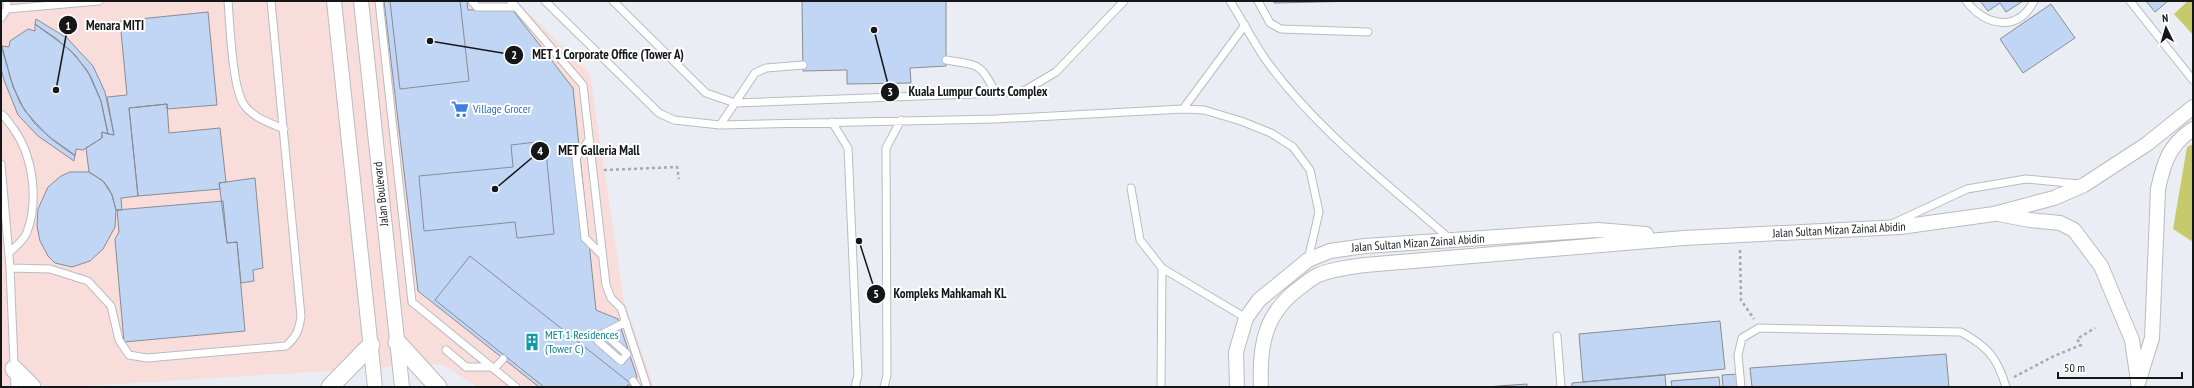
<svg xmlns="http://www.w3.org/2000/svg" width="2194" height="388" font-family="'PT Sans Narrow',sans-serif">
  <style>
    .commercial { fill: #f8dddb }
    .green { fill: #c6ca6a }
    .building { fill: #c1d5f5; stroke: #898d92 }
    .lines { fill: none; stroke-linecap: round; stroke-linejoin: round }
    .service-casing { stroke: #b8bcc2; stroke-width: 9 }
    .minor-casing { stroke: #b8bcc2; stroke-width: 16 }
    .tertiary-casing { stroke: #b8bcc2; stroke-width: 19 }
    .path { stroke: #a5a8ad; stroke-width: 2.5; stroke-dasharray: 3 3; stroke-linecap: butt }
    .service { stroke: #fff; stroke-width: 7 }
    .minor { stroke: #fff; stroke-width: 14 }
    .tertiary { stroke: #fff; stroke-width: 17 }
    .labels { text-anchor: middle; stroke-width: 4; stroke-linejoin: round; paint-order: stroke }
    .shop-label { font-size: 12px; fill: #366cbe; stroke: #fff; text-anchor: start }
    .street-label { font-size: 12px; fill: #151618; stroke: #fff }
    .culture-label { font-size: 12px; fill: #0d838f; stroke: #fff; text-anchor: start }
    .leader { fill: none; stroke: #151618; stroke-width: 1.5 }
    .callout-dot { fill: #151618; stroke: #fff; stroke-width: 1.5 }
    .mark-label { font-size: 12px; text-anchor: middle; font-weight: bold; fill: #fff }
    .callout-label { font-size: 13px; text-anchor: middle; font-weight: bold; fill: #151618; stroke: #fff; stroke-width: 4; stroke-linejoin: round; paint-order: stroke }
  </style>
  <rect width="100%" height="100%" fill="#eaeef4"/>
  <path class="commercial" d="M1 1H517L590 74 624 301 654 387H477L442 364 69 387H1Z"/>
  <path class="green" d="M2188 1H2193V35L2174 14Z
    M2193 144V242L2173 229 2187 147Z"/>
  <path class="building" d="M384 1H467L468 10 511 8 573 88 596 310 618 319 637 377 629 387H539L418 291Z
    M390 1H460L469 81 400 89Z
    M802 1H946V66L910 68 911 83 847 84V70L803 71Z
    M1274 1H1361L1274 3Z
    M1980 1H2023L2006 12 2000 3 1988 11Z
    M2146 1H2168L2155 12Z
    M2051 4 2075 38 2023 73 2000 39Z
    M208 12 217 105 167 109V104L129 108 138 196 121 198 122 210H116L112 195 108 187 103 181 89 172 86 148 102 138V132L114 135 107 97 127 95 120 21Z
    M36 19 67 38 93 66 105 92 114 135 108 134 101 101 87 70 70 50 35 24Z
    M35 24 57 39 76 56 91 77 101 101 108 134 102 132V138L83 150 76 149 75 156 54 141 35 124 20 103 11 80 2 46 9 47 10 41 28 29 35 31Z
    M1 45 13 87 25 111 48 136 75 155 74 161 38 136 18 115 4 80 1 69Z
    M167 104 169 133 220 128 226 182 219 183 220 189 138 196 129 108Z
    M545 141 554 234 517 238 515 222 424 231 419 176 513 167 511 145Z
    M70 172H89L103 181 112 195 116 210 115 227 103 249 90 261 72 267 55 263 48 256 40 241 37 226 38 209 48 187 61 176Z
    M255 178 263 268 253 270 254 281 241 283 237 242 227 243 219 183Z
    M223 201 227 243 237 242 245 331 124 342 115 239 119 232 117 210Z
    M470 256 630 383 626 387H544L435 300Z
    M1720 321 1725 369 1583 382 1579 334Z
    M1946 354 1949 387H1752L1750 368Z
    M1739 374 1740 387H1723L1722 375Z
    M1665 375 1666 387H1572V383Z
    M1719 377 1720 387H1672L1671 381Z
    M1527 384V387H1484Z"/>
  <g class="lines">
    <g class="service-casing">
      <path id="service" d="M228 1C230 24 232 90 245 106 254 118 270 123 284 129
        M379 1 412 302 516 387
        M472 1 477 7H516
        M511 1 583 85 606 285 611 298 621 308 647 387
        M545 1 659 113 674 120 720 125 996 119 1183 109 1204 110 1241 121 1271 133 1293 147 1310 170 1319 212 1308 260
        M613 1 706 93 735 103 720 125
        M1230 1C1243 21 1254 44 1268 63 1319 132 1388 184 1451 240
        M1258 1 1270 23 1281 29 1368 32
        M1966 1C1986 26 2017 33 2034 1
        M2130 1 2193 80
        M7 9 99 1
        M1 18 7 9V1
        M946 60C980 66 980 62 996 94
        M735 103 1022 92 1056 72 1124 1
        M735 103 755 73 766 68 803 65
        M1183 109 1245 25
        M1 114C6 117 9 123 13 128 33 155 39 200 27 232 25 240 14 247 9 253
        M832 122 848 148 858 375 855 387
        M589 140 576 158 585 238 602 255
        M1 164 10 268 15 387
        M1131 188 1140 240 1162 268 1246 318
        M1892 224 1967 189 2026 179 2079 184
        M10 268 50 269 88 281 111 306 119 340 129 355 147 358 286 346C297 336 299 330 301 316L271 1
        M604 333 627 354 621 361 598 341 604 333 626 322
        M1557 336 1561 387
        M446 350 466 367H491
        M494 369 503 359
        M633 381 637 387
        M884 387 887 375 886 148 901 120
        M1161 387 1162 268
        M1741 387 1738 355 1742 338 1759 328 1961 332C1988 347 1997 357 2006 387"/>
    </g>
    <g class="minor-casing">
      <path id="minor" d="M334 1 375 387
        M361 1 402 387
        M1998 214 2030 220 2060 223 2074 230 2101 266 2132 340 2138 381
        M2138 383 2152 338 2158 189C2164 162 2169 145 2193 129
        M1237 387 1236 352 1246 318 1259 300 1308 260 1330 251 1365 246 1598 230 1646 234
        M1261 387C1259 344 1265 312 1302 286 1307 282 1312 278 1318 275 1333 269 1349 267 1365 265L1684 238 1900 227 1994 214 2054 198 2084 185 2147 144 2193 107"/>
    </g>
    <g class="tertiary-casing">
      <path id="tertiary" d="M397 342 438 387
        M14 369 32 387
        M330 387 371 345"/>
    </g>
    <path class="path" d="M604 170 677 167 679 179
      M1740 250 1741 300 1754 319
      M2014 377 2054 356 2081 345 2077 339 2095 328"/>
    <use href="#service" class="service"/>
    <use href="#minor" class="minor"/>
    <use href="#tertiary" class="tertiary"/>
  </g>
  <defs>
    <g id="supermarket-bare" transform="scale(1.38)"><path d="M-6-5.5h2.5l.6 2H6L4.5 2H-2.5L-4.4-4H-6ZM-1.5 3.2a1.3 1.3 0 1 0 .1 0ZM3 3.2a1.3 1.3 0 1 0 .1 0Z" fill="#3f7fe0" stroke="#fff" stroke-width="2.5" paint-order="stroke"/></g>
    <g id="building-bare" transform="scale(1.38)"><path d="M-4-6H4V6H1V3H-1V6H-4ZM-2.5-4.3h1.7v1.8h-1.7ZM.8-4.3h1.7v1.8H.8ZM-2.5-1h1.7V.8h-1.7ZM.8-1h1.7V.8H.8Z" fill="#0f9aa8" stroke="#fff" stroke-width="2.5" paint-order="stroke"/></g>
  </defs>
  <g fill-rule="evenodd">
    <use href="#supermarket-bare" x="460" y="109"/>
    <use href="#building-bare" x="532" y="342"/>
  </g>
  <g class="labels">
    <g class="shop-label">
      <text x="473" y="113">Village Grocer</text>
    </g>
    <g class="street-label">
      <text transform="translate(381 194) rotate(-96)" y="4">Jalan Boulevard</text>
      <text transform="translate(1839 230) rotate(-3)" y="4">Jalan Sultan Mizan Zainal Abidin</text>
      <text transform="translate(1418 243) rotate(-4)" y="4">Jalan Sultan Mizan Zainal Abidin</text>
    </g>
    <g class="culture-label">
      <text x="545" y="339">MET 1 Residences<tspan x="545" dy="14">(Tower C)</tspan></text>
    </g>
  </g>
  <path class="leader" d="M56 90L68 25M430 41L514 55M874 30L890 92M495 189L540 151M859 241L876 294"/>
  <g class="callout-dot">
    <circle cx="56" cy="90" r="4"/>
    <circle cx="430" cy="41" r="4"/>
    <circle cx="874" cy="30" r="4"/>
    <circle cx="495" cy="189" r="4"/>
    <circle cx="859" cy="241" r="4"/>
    <circle cx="68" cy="25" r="10"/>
    <circle cx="514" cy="55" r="10"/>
    <circle cx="890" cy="92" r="10"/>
    <circle cx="540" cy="151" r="10"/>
    <circle cx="876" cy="294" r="10"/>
  </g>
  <g class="mark-label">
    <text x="68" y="30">1</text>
    <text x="514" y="59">2</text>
    <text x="890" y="96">3</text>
    <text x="540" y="155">4</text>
    <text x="876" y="298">5</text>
  </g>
  <g class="callout-label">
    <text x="115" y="30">Menara MITI</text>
    <text x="608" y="59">MET 1 Corporate Office (Tower A)</text>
    <text x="978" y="96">Kuala Lumpur Courts Complex</text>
    <text x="599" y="155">MET Galleria Mall</text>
    <text x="950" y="298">Kompleks Mahkamah KL</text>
  </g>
  <rect width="2194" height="388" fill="none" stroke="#151618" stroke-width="4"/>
  <g transform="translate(2166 28) rotate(355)" stroke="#ffffff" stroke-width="3" paint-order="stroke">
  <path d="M0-3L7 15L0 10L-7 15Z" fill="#151618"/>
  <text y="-6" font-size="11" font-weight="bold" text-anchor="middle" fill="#151618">N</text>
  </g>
  <path d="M2058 372v6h124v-6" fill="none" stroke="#151618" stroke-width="2"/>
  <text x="2064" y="372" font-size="12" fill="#151618" stroke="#ffffff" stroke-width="3" paint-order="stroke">50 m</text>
</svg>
